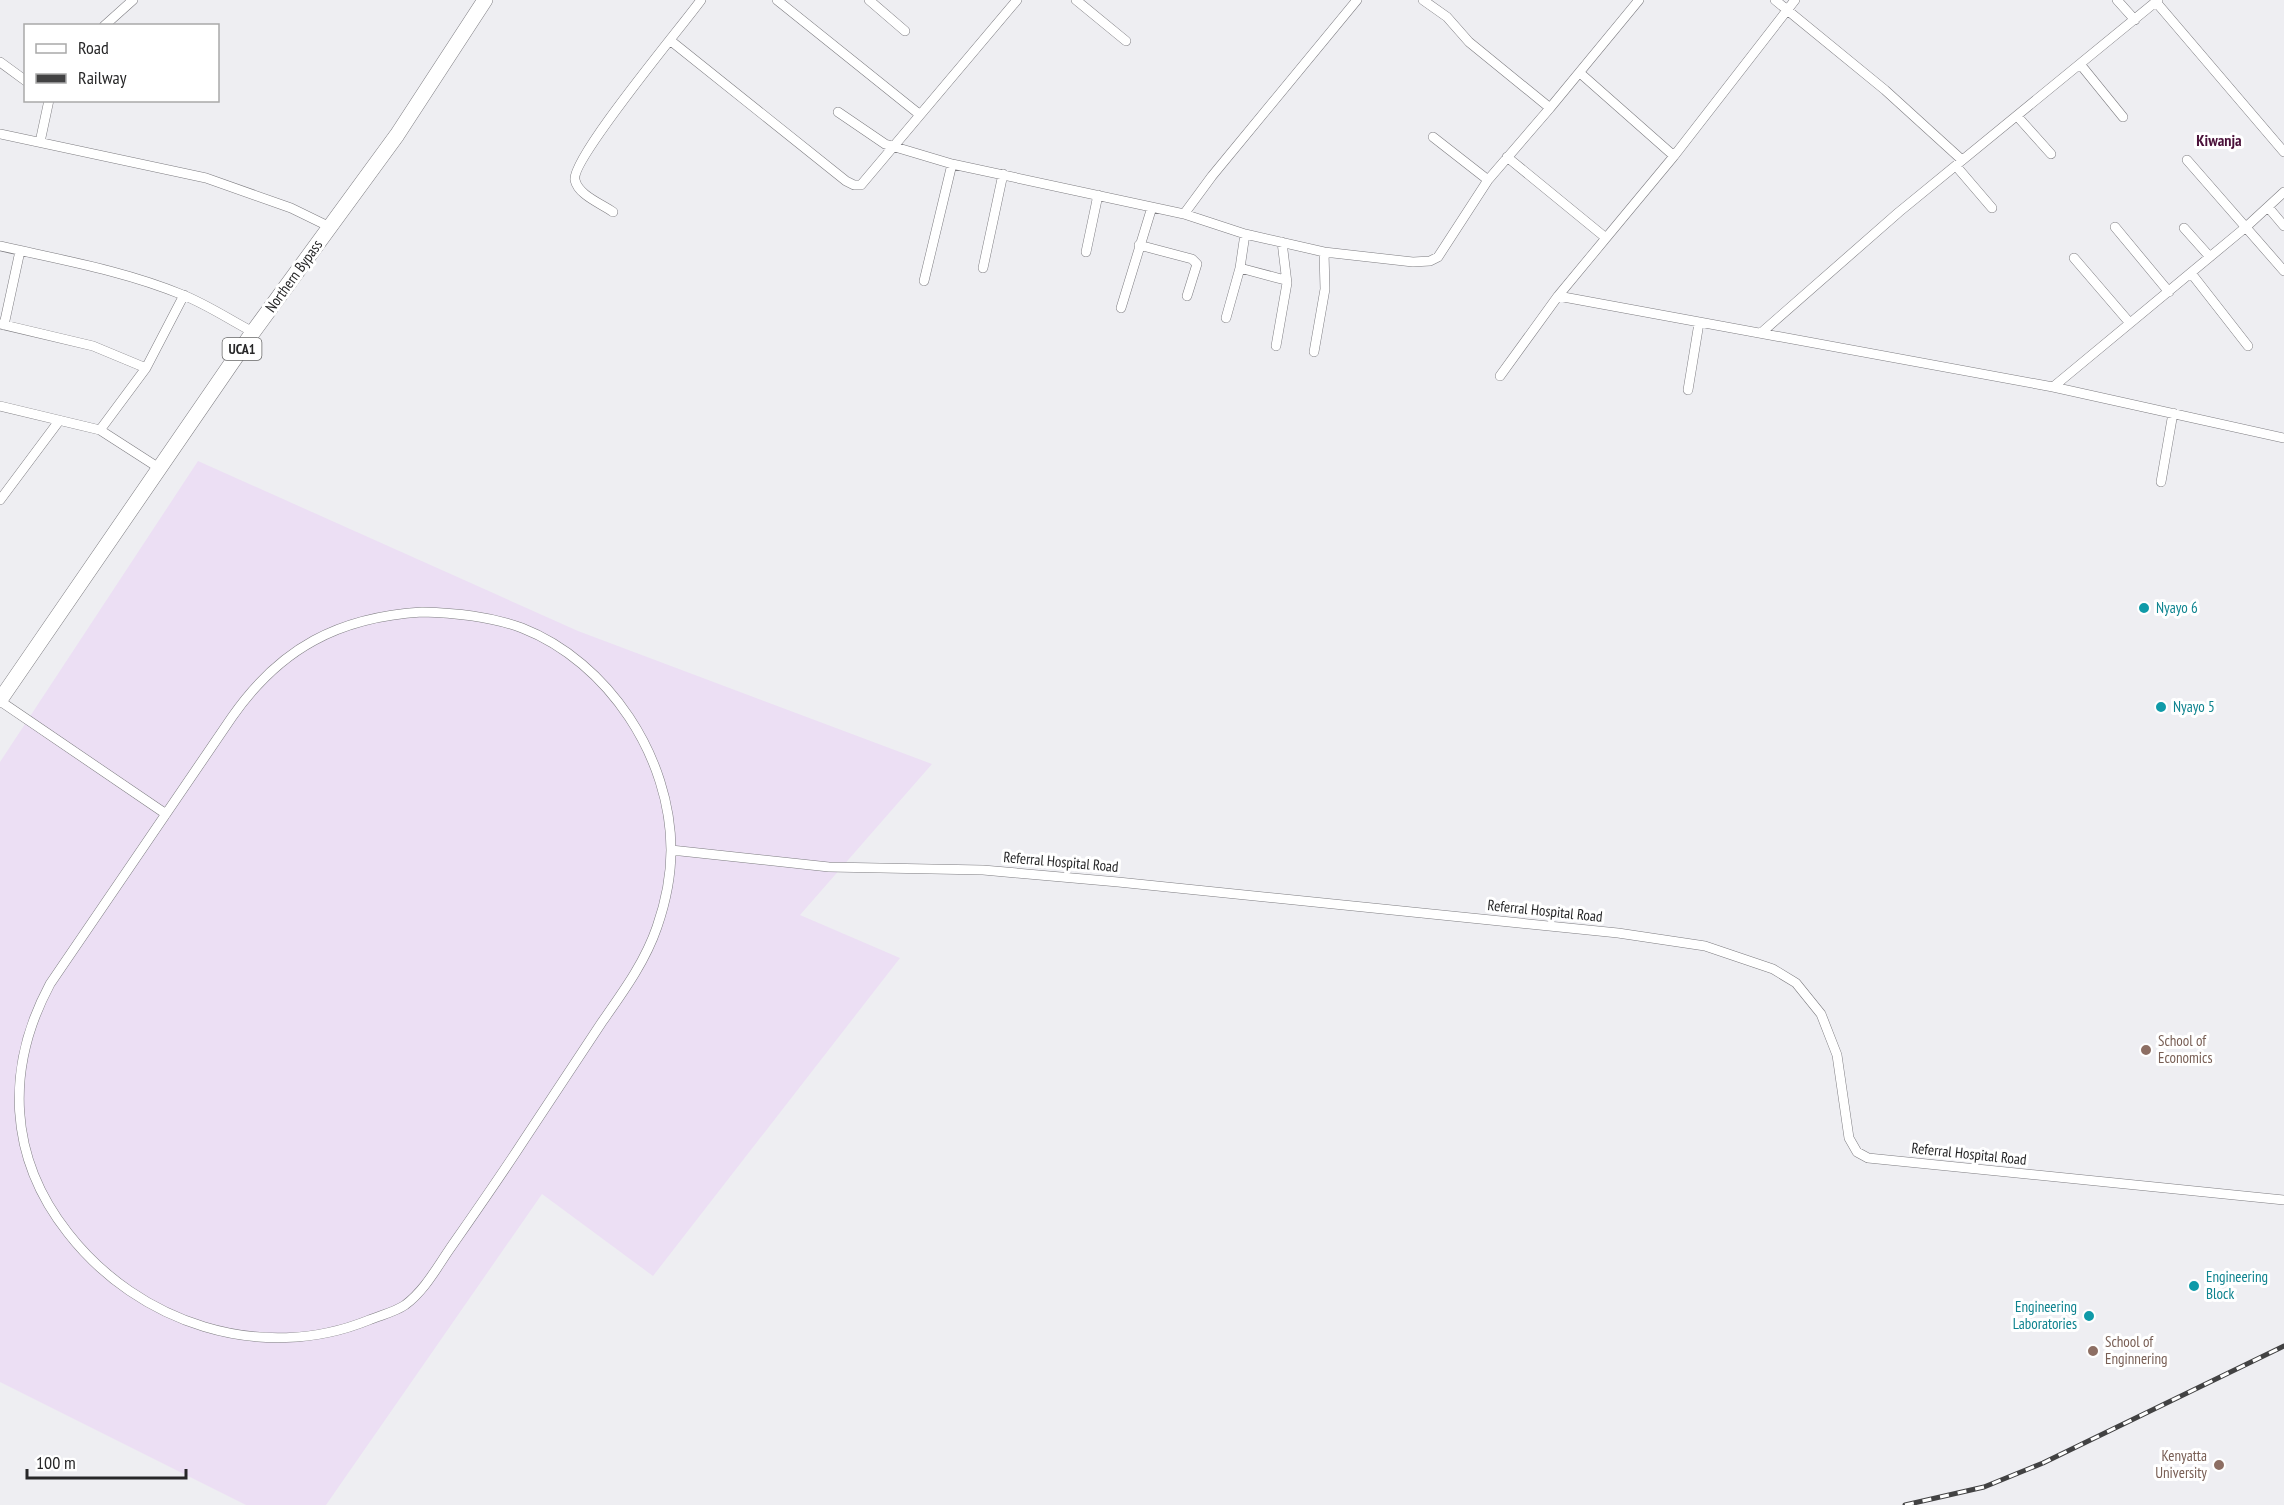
<svg xmlns="http://www.w3.org/2000/svg" width="2284" height="1505" font-family="'PT Sans Narrow',sans-serif">
  <style>
    .medical { fill: #ecdff4 }
    .lines { fill: none; stroke-linecap: round; stroke-linejoin: round }
    .minor-casing { stroke: #7d7c80; stroke-width: 10 }
    .primary-casing { stroke: #7d7c80; stroke-width: 16 }
    .minor { stroke: #fff; stroke-width: 9 }
    .primary { stroke: #fff; stroke-width: 15 }
    .rail-casing { stroke: #424243; stroke-width: 5 }
    .rail { stroke: #fff; stroke-width: 3; stroke-dasharray: 9; stroke-linecap: butt }
    .culture-dot { fill: #0f9aa8; stroke: #fff; stroke-width: 2 }
    .education-dot { fill: #8d6e63; stroke: #fff; stroke-width: 2 }
    .labels { text-anchor: middle; stroke-width: 6; stroke-linejoin: round; paint-order: stroke }
    .shield { fill: #fff; stroke: #686868; stroke-width: 1.5 }
    .shield-label { font-size: 14px; font-weight: bold; fill: #272728 }
    .street-label { font-size: 15px; fill: #272728; stroke: #fff }
    .culture-label { font-size: 15px; fill: #0d838f; stroke: #fff; text-anchor: start }
    .education-label { font-size: 15px; fill: #785e54; stroke: #fff; text-anchor: start }
    .neighbourhood-label { font-size: 16px; font-weight: bold; fill: #4b113a; stroke: #fff }
  </style>
  <rect width="100%" height="100%" fill="#eeeef2"/>
  <path class="medical" d="M198 461 578 631 932 764 800 915 900 958 653 1276 542 1194 326 1505H246L0 1382V762Z"/>
  <g class="lines">
    <g class="minor-casing">
      <path id="minor" d="M777 0 919 114
        M869 0 905 31
        M1076 0 1126 41
        M1423 0 1447 17 1469 42 1550 108 1639 0
        M1775 0 1885 90 1962 160
        M2117 0 2135 20
        M2156 2 2284 152
        M104 26 133 0
        M671 41 846 181 854 185H861L1017 0
        M0 62 26 81
        M2080 64 2123 117
        M1580 73 1674 156
        M838 112 885 144 952 164 1184 214 1245 234 1324 252 1413 262 1430 261 1438 257 1488 180 1550 108
        M2017 116 2051 154
        M0 134 206 178 291 208 330 227
        M1433 137 1488 180
        M40 142 49 100
        M2187 160 2284 271
        M1956 166 1992 208
        M2268 207 2284 226
        M613 212C602 204 578 195 575 180 570 160 683 25 701 0
        M1184 214 1212 176 1357 0
        M2115 227 2169 292
        M2184 228 2210 257
        M1606 238 1674 156 1795 0
        M1282 242 1287 283
        M1139 245 1192 259 1197 264 1187 296
        M0 246C62 260 125 271 183 295 208 305 230 320 253 332
        M1086 252 1098 195
        M2074 258 2129 322
        M983 268 1003 174
        M1240 268 1285 280 1287 283 1276 346
        M2191 273 2248 346
        M924 281 952 164
        M1558 296 2053 387 2284 438
        M1121 308 1152 207
        M1226 318 1240 268 1245 234
        M0 324 93 346 146 368
        M4 325 20 251
        M1761 333 1899 212 2158 0
        M1314 352 1325 289 1324 252
        M1500 376 1558 296 1606 238 1507 157
        M2053 387 2246 227 2284 192
        M1688 390 1699 323
        M0 406 100 430 159 468
        M100 430 146 368 184 295
        M2161 482 2173 413
        M0 500 59 421
        M422 612C456 613 490 616 522 628 609 662 671 758 671 850 671 876 665 904 657 927 645 962 623 992 602 1022 576 1061 550 1101 524 1140 500 1177 474 1214 449 1250 436 1269 424 1291 405 1305 395 1312 381 1315 369 1320 261 1364 138 1323 68 1233 8 1157 5 1068 50 984L232 717C280 648 339 617 422 612Z
        M0 701 166 814
        M671 850 829 867 983 870 1118 882 1618 933 1705 946 1773 969 1796 983 1821 1014 1837 1055 1849 1138 1857 1152 1868 1158 2284 1200"/>
    </g>
    <g class="primary-casing">
      <path id="primary" d="M0 700 253 332 397 135 485 0"/>
    </g>
    <use href="#minor" class="minor"/>
    <use href="#primary" class="primary"/>
    <g class="rail-casing">
      <path id="rail" d="M1905 1505 1984 1487 2043 1463 2284 1346"/>
    </g>
    <use href="#rail" class="rail"/>
  </g>
  <g class="culture-dot">
    <circle cx="2144" cy="608" r="6"/>
    <circle cx="2161" cy="707" r="6"/>
    <circle cx="2194" cy="1286" r="6"/>
    <circle cx="2089" cy="1316" r="6"/>
  </g>
  <g class="education-dot">
    <circle cx="2146" cy="1050" r="6"/>
    <circle cx="2093" cy="1351" r="6"/>
    <circle cx="2219" cy="1465" r="6"/>
  </g>
  <g class="labels">
    <rect class="shield" x="222.5" y="338" width="39" height="22" rx="4.5"/>
    <g class="shield-label">
      <text x="242" y="354">UCA1</text>
    </g>
    <g class="street-label">
      <text transform="translate(294 276) rotate(-54)" y="5">Northern Bypass</text>
      <text transform="translate(1061 862) rotate(5)" y="5">Referral Hospital Road</text>
      <text transform="translate(1545 911) rotate(6)" y="5">Referral Hospital Road</text>
      <text transform="translate(1969 1154) rotate(6)" y="5">Referral Hospital Road</text>
    </g>
    <g class="culture-label">
      <text x="2156" y="613">Nyayo 6</text>
      <text x="2173" y="712">Nyayo 5</text>
      <text x="2206" y="1282">Engineering<tspan x="2206" dy="17">Block</tspan></text>
      <text x="2077" y="1312" text-anchor="end">Engineering<tspan x="2077" dy="17">Laboratories</tspan></text>
    </g>
    <g class="education-label">
      <text x="2158" y="1046">School of<tspan x="2158" dy="17">Economics</tspan></text>
      <text x="2105" y="1347">School of<tspan x="2105" dy="17">Enginnering</tspan></text>
      <text x="2207" y="1461" text-anchor="end">Kenyatta<tspan x="2207" dy="17">University</tspan></text>
    </g>
    <g class="neighbourhood-label">
      <text x="2219" y="146">Kiwanja</text>
    </g>
  </g>
  <rect x="24" y="24" width="195" height="78" fill="#ffffff" stroke="#a9a9a9" stroke-width="1.5"/>
  <rect x="36" y="44" width="30" height="9" fill="#ffffff" stroke="#a9a9a9" stroke-width="1.5"/>
  <text x="78" y="54" font-size="18" fill="#272728">Road</text>
  <rect x="36" y="74" width="30" height="9" fill="#424243" stroke="#a9a9a9" stroke-width="1.5"/>
  <text x="78" y="84" font-size="18" fill="#272728">Railway</text>
  <path d="M27 1469v9h159v-9" fill="none" stroke="#272728" stroke-width="3"/>
  <text x="36" y="1469" font-size="18" fill="#272728" stroke="#ffffff" stroke-width="4.5" paint-order="stroke">100 m</text>
</svg>
